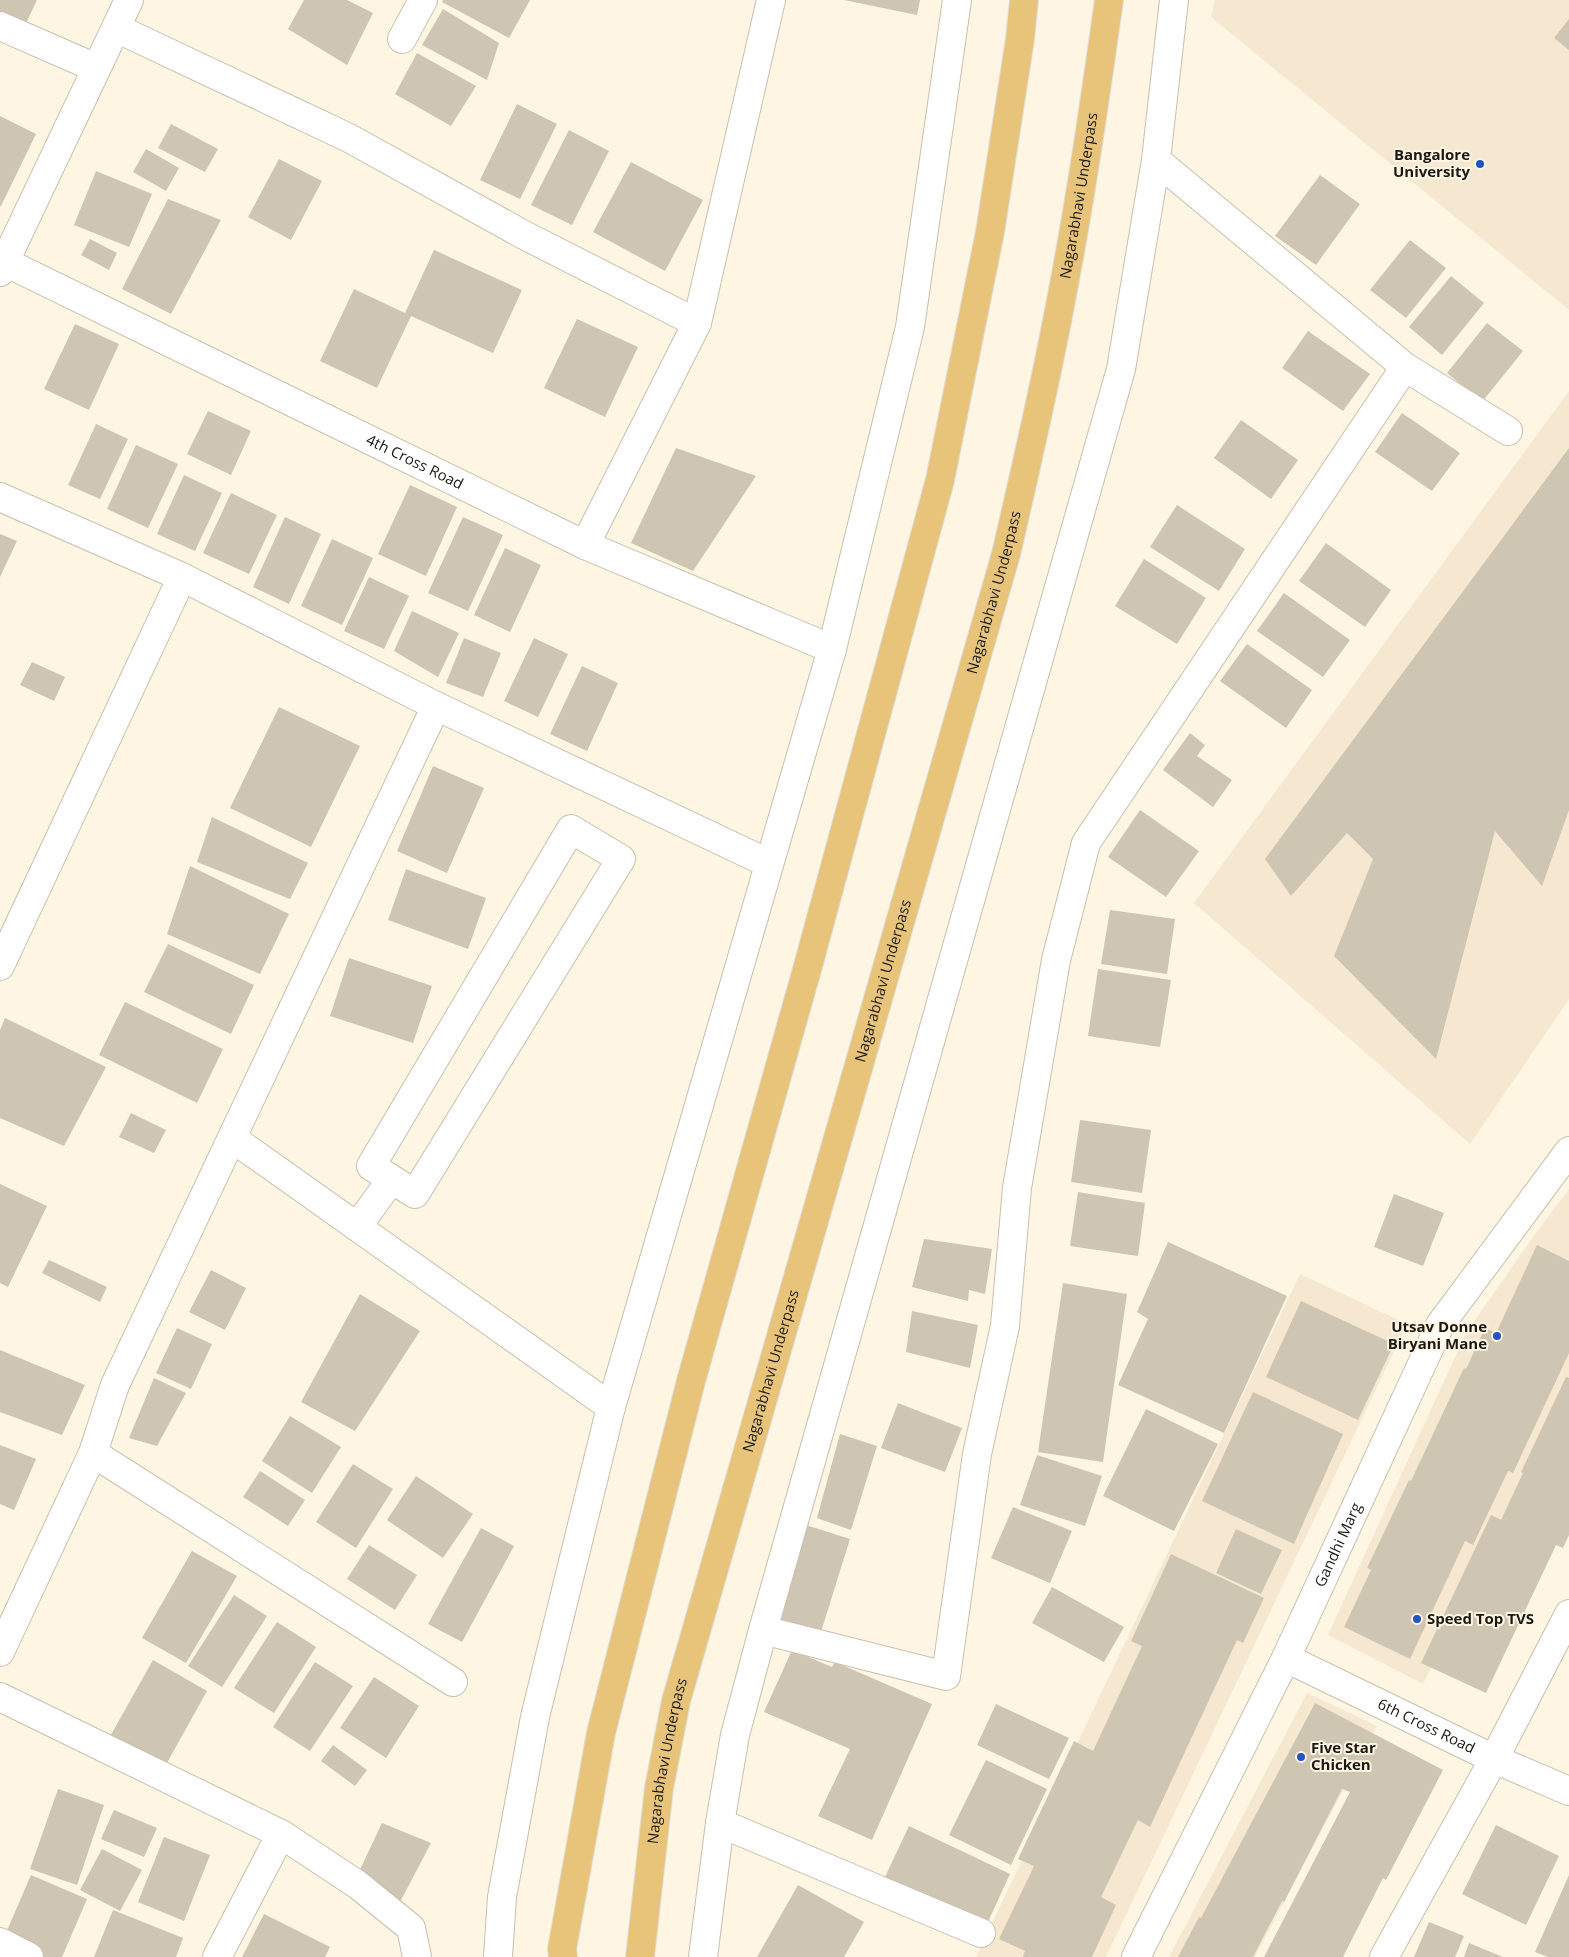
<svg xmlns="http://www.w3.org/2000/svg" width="1569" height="1957" font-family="'Open Sans',sans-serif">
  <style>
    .built { fill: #f6e8d0 }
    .building { fill: #cec5b3 }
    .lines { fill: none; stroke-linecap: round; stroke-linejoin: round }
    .minor-casing { stroke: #c8bfae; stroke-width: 30 }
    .tertiary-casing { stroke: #c8bfae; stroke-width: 30 }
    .secondary-casing { stroke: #c8bfae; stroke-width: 30 }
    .trunk-casing { stroke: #dfdfde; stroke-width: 30 }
    .minor { stroke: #fff; stroke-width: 28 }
    .tertiary { stroke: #fff; stroke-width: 28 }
    .secondary { stroke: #fff; stroke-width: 28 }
    .trunk { stroke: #e8c47b; stroke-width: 28 }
    .poi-dot { fill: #2255c2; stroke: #fef5e3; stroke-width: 2 }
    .labels { text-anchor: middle; stroke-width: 4; stroke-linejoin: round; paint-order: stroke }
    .poi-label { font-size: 15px; font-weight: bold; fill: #1b1812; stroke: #fef5e3; text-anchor: end }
    .street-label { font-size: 15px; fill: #1b1812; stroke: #fef5e3 }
  </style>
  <rect width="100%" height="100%" fill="#fef5e3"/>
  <path class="built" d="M1215 0H1569V310L1211 17Z
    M1569 391V999L1470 1144 1194 903Z
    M1569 1189V1385L1423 1684 1328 1635 1466 1333 1533 1237Z
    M1300 1274 1407 1324 1106 1957H976Z
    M1307 1693 1377 1726 1255 1957H1169Z"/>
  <path class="building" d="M0 0H37L22 32 0 23Z
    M304 0H347L373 13 347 65 288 29Z
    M443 0H530L509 38 442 2Z
    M844 0H920L917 15Z
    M443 9 499 43 487 80 422 45Z
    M1569 19V50L1554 38Z
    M417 53 476 86 451 126 395 94Z
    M517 104 557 124 520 199 480 180Z
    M0 116 36 134 1 206H0Z
    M171 124 218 149 205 172 158 148Z
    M569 130 609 151 572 225 531 205Z
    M146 149 179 168 166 191 133 172Z
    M279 159 322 181 291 240 248 217Z
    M631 162 703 200 665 271 593 232Z
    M96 171 152 194 129 247 74 225Z
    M1320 175 1360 204 1316 265 1275 236Z
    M168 199 221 220 171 314 122 289Z
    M90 239 117 253 109 270 81 255Z
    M1410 240 1446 268 1406 318 1370 290Z
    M434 250 522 290 493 353 411 316 377 388 320 361 354 289 405 313Z
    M1451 276 1484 303 1442 355 1409 327Z
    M577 319 638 347 605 417 544 388Z
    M1487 323 1523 351 1482 402 1447 373Z
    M75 324 119 344 89 410 44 389Z
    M1308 331 1370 374 1343 411 1282 368Z
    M208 411 251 431 231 475 187 454Z
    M1402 413 1460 453 1432 491 1375 452Z
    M1241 420 1298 460 1271 499 1214 458Z
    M96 424 128 439 100 499 68 485Z
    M136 445 178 464 148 528 107 509Z
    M676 448 756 476 693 571 631 543Z
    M1569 448V810L1542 886 1495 831 1436 1059 1334 956 1373 859 1347 833 1291 896 1265 859Z
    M184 475 222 493 195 551 157 534Z
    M410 485 457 507 426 576 378 554Z
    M231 493 277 515 249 574 203 553Z
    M1177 505 1245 549 1219 591 1150 547Z
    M285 517 321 534 289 604 253 587Z
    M463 517 503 535 468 611 428 593Z
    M0 534 17 541 0 577Z
    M332 539 373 558 342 625 301 606Z
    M1326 543 1391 590 1365 627 1299 581Z
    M505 548 541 565 510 632 474 615Z
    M1144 559 1206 598 1177 644 1115 606Z
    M369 577 409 596 384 649 344 631Z
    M1284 593 1350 640 1323 677 1257 631Z
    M412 611 459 633 438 677 394 651Z
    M464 638 501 653 483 697 446 683Z
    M534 638 568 654 538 717 504 701Z
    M1247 644 1312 690 1286 728 1220 681Z
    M32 662 65 677 54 701 20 685Z
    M582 666 618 683 587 751 550 734Z
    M279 707 360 746 311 847 230 808Z
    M1190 733 1205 745 1197 756 1232 780 1213 807 1163 770Z
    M433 766 484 788 447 873 397 851Z
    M1140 810 1199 851 1166 897 1108 857Z
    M212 817 308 863 290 899 197 862Z
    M190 866 289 914 260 974 167 934Z
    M406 869 486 898 468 949 388 920Z
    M1110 910 1175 919 1167 974 1101 964Z
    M168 944 254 985 231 1034 144 992Z
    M349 958 432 986 413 1043 330 1016Z
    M1098 969 1171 980 1160 1047 1088 1036Z
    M125 1002 223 1049 197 1103 99 1055Z
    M5 1018 106 1067 64 1146 0 1118V1030Z
    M131 1113 166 1130 154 1153 119 1137Z
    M1080 1120 1151 1130 1142 1193 1071 1182Z
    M0 1184 47 1206 8 1287 0 1283Z
    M1078 1192 1145 1203 1138 1256 1070 1246Z
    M1394 1194 1444 1213 1423 1266 1374 1247Z
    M924 1239 992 1249 985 1294 969 1290 968 1301 912 1287Z
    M1168 1242 1287 1296 1224 1433 1118 1385 1148 1319 1137 1312Z
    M1537 1245 1569 1261V1353L1513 1473 1508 1471 1473 1545 1465 1541 1410 1659 1344 1627 1371 1570 1367 1568 1409 1480 1411 1481 1464 1368 1466 1369 1485 1328 1496 1333Z
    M49 1260 107 1287 100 1302 42 1273Z
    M211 1270 246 1288 225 1330 189 1312Z
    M1063 1283 1127 1294 1103 1462 1038 1452Z
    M360 1294 420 1331 355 1431 301 1402Z
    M1301 1301 1394 1344 1358 1420 1266 1377Z
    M912 1311 978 1325 970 1368 906 1352Z
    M177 1328 212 1344 191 1389 156 1373Z
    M0 1350 85 1385 62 1435 0 1412Z
    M1566 1377 1569 1378V1535L1563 1548 1556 1545 1486 1693 1421 1663 1491 1515 1501 1520 1523 1473 1521 1472Z
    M154 1378 186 1393 157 1446 129 1438Z
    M1253 1392 1343 1434 1294 1544 1202 1501Z
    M898 1403 962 1428 945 1472 881 1448Z
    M1146 1409 1218 1444 1174 1531 1103 1496Z
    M290 1416 341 1447 312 1493 262 1461Z
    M840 1434 877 1446 851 1530 817 1518Z
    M0 1445 36 1459 14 1510 0 1504Z
    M1037 1455 1102 1476 1085 1526 1020 1505Z
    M353 1464 393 1489 356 1548 316 1522Z
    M260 1471 305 1500 288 1526 243 1497Z
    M416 1476 473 1514 443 1558 387 1520Z
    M1013 1507 1072 1531 1050 1583 991 1558Z
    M806 1525 850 1539 820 1635 775 1621Z
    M481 1528 514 1546 462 1642 428 1624Z
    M1236 1529 1282 1550 1261 1594 1216 1573Z
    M369 1545 417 1575 395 1610 347 1579Z
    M192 1551 237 1576 186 1663 142 1638Z
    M1171 1554 1264 1598 1243 1643 1237 1640 1150 1827 1138 1820 1101 1897 1116 1905 1092 1957H1023L1025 1951 999 1939 1034 1866 1018 1859 1074 1741 1093 1751 1142 1646 1131 1641Z
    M1052 1587 1124 1627 1104 1662 1032 1623Z
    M234 1595 267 1616 222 1687 188 1666Z
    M277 1622 316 1647 274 1713 234 1688Z
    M792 1650 832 1667 835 1662 932 1704 872 1840 818 1816 850 1749 764 1712Z
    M153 1660 207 1691 163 1770 108 1740Z
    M315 1662 353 1686 310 1751 273 1727Z
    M374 1677 419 1706 386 1758 340 1728Z
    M1315 1703 1443 1770 1386 1880 1383 1878 1343 1957H1264L1350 1792 1342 1789 1284 1902 1282 1901 1253 1957H1178L1199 1917 1201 1918Z
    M996 1704 1069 1738 1049 1779 977 1745Z
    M333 1745 367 1770 355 1786 321 1761Z
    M986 1760 1047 1789 1011 1865 949 1835Z
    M58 1789 104 1805 77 1885 30 1869Z
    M114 1810 157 1828 144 1857 101 1839Z
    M382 1823 431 1843 400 1902 357 1876Z
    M1496 1825 1559 1856 1526 1925 1462 1894Z
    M909 1826 1010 1874 987 1924 885 1877Z
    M164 1837 210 1855 184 1921 138 1902Z
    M102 1849 142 1870 120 1911 80 1890Z
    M31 1875 87 1899 62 1957H38L2 1942Z
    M1569 1875V1957H1548L1535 1952Z
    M798 1885 864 1922 844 1957H757Z
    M113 1910 183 1938 176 1957H94Z
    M264 1914 330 1947 325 1957H242Z
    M1429 1922 1464 1936 1455 1957H1414Z
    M1469 1943 1503 1957H1464Z"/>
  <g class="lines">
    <g class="minor-casing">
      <g id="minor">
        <path d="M0 26 96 68"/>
        <path d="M116 28 349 138 524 235 697 323"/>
        <path d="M402 39 423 0"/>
        <path d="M1156 160 1405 367 1508 431"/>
        <path id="s1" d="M5 262 585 545 832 649"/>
        <path d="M0 272 129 0"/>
        <path d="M0 497 182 577 436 706 768 863"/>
        <path d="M585 545 697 323 771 0"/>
        <path d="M571 829 621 859 415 1194 371 1166Z"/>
        <path d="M0 966 182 577"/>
        <path d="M232 1138 611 1407"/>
        <path d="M357 1227 391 1180"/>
        <path d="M93 1453 453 1682"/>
        <path d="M763 1630 946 1676 977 1454 1005 1326 1017 1188 1056 960 1086 843 1405 367"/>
        <path d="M0 1652 93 1453 115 1385 436 706"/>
        <path d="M0 1697 281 1834 358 1885 411 1928 417 1957"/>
        <path d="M720 1823 981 1933"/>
        <path d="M0 1942 29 1957"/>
        <path d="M217 1957 281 1834"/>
        <path d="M1384 1957 1494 1759 1569 1614"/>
      </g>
    </g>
    <g class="tertiary-casing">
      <g id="tertiary">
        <path id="s2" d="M1286 1658 1494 1759 1569 1791"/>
        <path d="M498 1957 502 1897 535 1717 611 1407 832 649 910 327 957 0"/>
        <path d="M703 1957 720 1823 735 1735 763 1630 1121 369 1156 160 1174 0"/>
      </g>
    </g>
    <g class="secondary-casing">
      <g id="secondary">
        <path id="s3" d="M1136 1957 1286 1658 1440 1325 1569 1151"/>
      </g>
    </g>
    <g class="trunk-casing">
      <g id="trunk">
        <path d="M563 1957 562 1949 601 1733 691 1381 808 966 940 480 990 232 1020 39 1024 0"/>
        <path id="s4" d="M640 1957 659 1788 676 1701 1006 554C1026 468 1046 382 1062 295 1081 197 1095 99 1109 0"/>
      </g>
    </g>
    <use href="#minor" class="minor"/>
    <use href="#tertiary" class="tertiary"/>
    <use href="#secondary" class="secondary"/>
    <use href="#trunk" class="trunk"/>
  </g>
  <g class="poi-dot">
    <circle cx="1480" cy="164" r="5"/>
    <circle cx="1497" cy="1336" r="5"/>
    <circle cx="1417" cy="1619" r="5"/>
    <circle cx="1301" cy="1757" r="5"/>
  </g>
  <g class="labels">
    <g class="poi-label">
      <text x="1470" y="160">Bangalore<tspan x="1470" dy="17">University</tspan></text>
      <text x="1487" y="1332">Utsav Donne<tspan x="1487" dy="17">Biryani Mane</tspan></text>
      <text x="1427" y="1624" text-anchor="start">Speed Top TVS</text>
      <text x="1311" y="1753" text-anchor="start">Five Star<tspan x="1311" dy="17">Chicken</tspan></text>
    </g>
    <g class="street-label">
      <text dy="5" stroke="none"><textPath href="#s4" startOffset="1818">Nagarabhavi Underpass</textPath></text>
      <text dy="5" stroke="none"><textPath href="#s1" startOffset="456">4th Cross Road</textPath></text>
      <text dy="5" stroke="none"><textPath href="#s4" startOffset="1412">Nagarabhavi Underpass</textPath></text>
      <text dy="5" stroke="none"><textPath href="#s4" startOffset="1008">Nagarabhavi Underpass</textPath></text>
      <text dy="5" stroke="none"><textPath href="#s4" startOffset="602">Nagarabhavi Underpass</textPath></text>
      <text dy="5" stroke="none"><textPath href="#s3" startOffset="459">Gandhi Marg</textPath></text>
      <text dy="5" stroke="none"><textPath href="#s2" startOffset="156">6th Cross Road</textPath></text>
      <text dy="5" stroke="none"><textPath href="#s4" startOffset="198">Nagarabhavi Underpass</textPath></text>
    </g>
  </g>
</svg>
